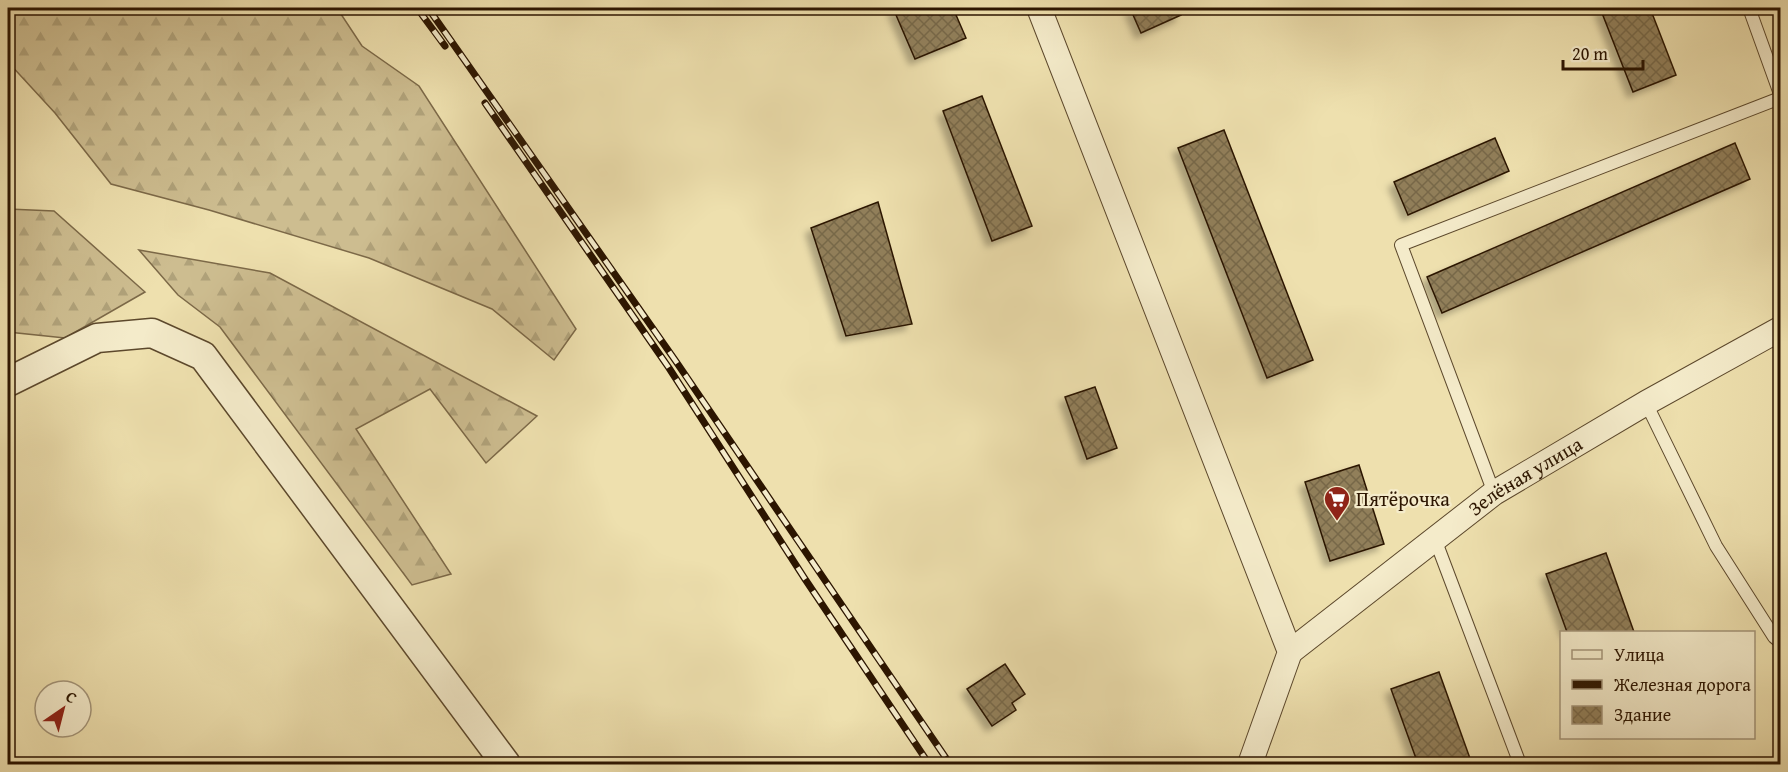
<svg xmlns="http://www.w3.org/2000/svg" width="1788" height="772" font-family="'Gentium Book Plus',serif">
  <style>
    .forest { fill: url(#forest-firs); stroke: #7c6948; stroke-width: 1.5 }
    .building { fill: url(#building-cross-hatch); stroke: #2c1500; stroke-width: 1.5; filter: url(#shadow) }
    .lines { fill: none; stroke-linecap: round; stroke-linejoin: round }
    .service-casing { stroke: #5c482c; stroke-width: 14 }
    .minor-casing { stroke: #5c482c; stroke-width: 26 }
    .tertiary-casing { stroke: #5c482c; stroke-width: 31 }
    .service { stroke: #f4ebca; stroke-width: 12 }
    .minor { stroke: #f4ebca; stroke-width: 24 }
    .tertiary { stroke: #f4ebca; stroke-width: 28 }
    .rail-casing { stroke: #2c1500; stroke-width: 7 }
    .rail { stroke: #f4ebca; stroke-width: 4.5; stroke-dasharray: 14; stroke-linecap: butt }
    .labels { text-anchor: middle; stroke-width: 4.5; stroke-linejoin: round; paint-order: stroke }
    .street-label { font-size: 20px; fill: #2c1500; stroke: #f4ebca }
    .poi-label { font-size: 20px; fill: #2c1500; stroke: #f4ebca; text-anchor: start }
  </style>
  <defs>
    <pattern id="forest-firs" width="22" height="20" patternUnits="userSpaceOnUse" patternTransform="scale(1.5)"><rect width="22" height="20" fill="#cdbd90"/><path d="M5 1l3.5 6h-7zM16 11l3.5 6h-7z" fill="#b0a27a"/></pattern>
    <pattern id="building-cross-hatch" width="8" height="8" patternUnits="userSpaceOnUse" patternTransform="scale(1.5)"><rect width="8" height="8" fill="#917f5a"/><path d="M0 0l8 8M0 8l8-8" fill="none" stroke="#776748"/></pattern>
    <filter id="shadow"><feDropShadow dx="-5.5" dy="5.5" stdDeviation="3" flood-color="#0004"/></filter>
  </defs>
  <rect width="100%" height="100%" fill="#eee0ae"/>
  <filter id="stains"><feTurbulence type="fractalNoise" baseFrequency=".00333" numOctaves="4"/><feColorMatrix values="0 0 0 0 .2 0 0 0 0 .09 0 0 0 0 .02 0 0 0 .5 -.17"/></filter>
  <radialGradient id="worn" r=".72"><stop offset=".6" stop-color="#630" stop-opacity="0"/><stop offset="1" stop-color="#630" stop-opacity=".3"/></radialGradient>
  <path class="forest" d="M8 8H337L362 46 419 86 576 329 554 360 492 309 369 258 209 210 111 184 55 113 8 62Z
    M8 209 54 211 145 292 65 338 8 332Z
    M139 250 270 273 537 416 486 463 430 389 356 429 451 574 412 585 220 327 178 295Z"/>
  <path class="building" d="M893 8H953L966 38 915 59Z
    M1130 8H1178L1181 15 1141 33Z
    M1600 8H1650L1676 75 1633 92Z
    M982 96 1032 226 992 241 943 111Z
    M1224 130 1313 360 1267 378 1178 148Z
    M1495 138 1509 171 1408 215 1394 182Z
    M1735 143 1750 179 1442 313 1427 277Z
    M878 202 912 324 846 336 811 228Z
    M1095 387 1117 448 1087 459 1065 397Z
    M1359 465 1384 544 1330 561 1305 482Z
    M1606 553 1634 632H1567L1546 574Z
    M1005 664 1025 694 1012 703 1016 710 992 726 967 689Z
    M1439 672 1472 764H1418L1391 689Z"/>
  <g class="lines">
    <g class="service-casing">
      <path id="service" d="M1749 8 1780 94
        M1646 403 1716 546 1774 637 1780 642
        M1494 493 1401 245 1780 98
        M1435 539 1520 764"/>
    </g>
    <g class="minor-casing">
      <g id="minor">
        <path d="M1039 8 1290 652 1250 764"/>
        <path id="s1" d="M1290 652 1494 493 1646 403 1780 329"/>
      </g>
    </g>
    <g class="tertiary-casing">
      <path id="tertiary" d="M8 382 97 338 152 333 203 356 506 764"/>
    </g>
    <use href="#service" class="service"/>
    <use href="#minor" class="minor"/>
    <use href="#tertiary" class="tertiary"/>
    <g class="rail-casing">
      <path id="rail" d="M417 8 445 46
        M428 8 675 360 950 764
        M485 103 669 368 805 579 929 764"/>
    </g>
    <use href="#rail" class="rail"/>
  </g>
  <defs>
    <g id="supermarket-pin" transform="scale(1.35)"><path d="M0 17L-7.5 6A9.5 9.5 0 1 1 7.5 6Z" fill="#8f2418" stroke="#f4ebca"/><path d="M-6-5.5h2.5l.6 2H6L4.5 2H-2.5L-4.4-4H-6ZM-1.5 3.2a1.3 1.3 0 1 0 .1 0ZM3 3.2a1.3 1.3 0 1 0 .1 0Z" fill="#fff"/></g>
  </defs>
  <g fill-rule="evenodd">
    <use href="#supermarket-pin" x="1337" y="499"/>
  </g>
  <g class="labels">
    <g class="street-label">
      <text dy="7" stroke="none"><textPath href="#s1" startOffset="294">Зелёная улица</textPath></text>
    </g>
    <g class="poi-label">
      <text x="1356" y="506">Пятёрочка</text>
    </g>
  </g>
  <rect width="1788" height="772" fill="none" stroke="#eee0ae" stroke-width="30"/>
  <rect x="9" y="9" width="1770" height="754" fill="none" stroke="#2c1500" stroke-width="3"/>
  <rect x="15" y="15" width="1758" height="742" fill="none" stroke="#2c1500" stroke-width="1.5"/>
  <rect x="1560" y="631" width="195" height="108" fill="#f4ebca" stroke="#a49579" stroke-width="1.5"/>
  <rect x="1572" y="650" width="30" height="9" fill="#f4ebca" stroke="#a49579" stroke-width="1.5"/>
  <text x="1614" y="661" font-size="18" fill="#2c1500">Улица</text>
  <rect x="1572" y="680" width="30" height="9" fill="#2c1500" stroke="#a49579" stroke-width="1.5"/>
  <text x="1614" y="691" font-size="18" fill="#2c1500">Железная дорога</text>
  <rect x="1572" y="706" width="30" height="18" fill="url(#building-cross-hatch)" stroke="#a49579" stroke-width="1.5"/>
  <text x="1614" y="721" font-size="18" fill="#2c1500">Здание</text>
  <g transform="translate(63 709) rotate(35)"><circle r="28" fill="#f4ebca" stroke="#a49579" stroke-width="1.5"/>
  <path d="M0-4.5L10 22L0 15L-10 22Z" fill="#8f2418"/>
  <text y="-9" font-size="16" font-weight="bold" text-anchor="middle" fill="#2c1500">С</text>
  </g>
  <path d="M1563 60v9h80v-9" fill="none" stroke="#2c1500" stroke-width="3"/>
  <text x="1572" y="60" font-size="18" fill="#2c1500" stroke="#f4ebca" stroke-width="4.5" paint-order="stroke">20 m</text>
  <rect width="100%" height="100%" filter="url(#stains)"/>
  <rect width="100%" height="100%" fill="url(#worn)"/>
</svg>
